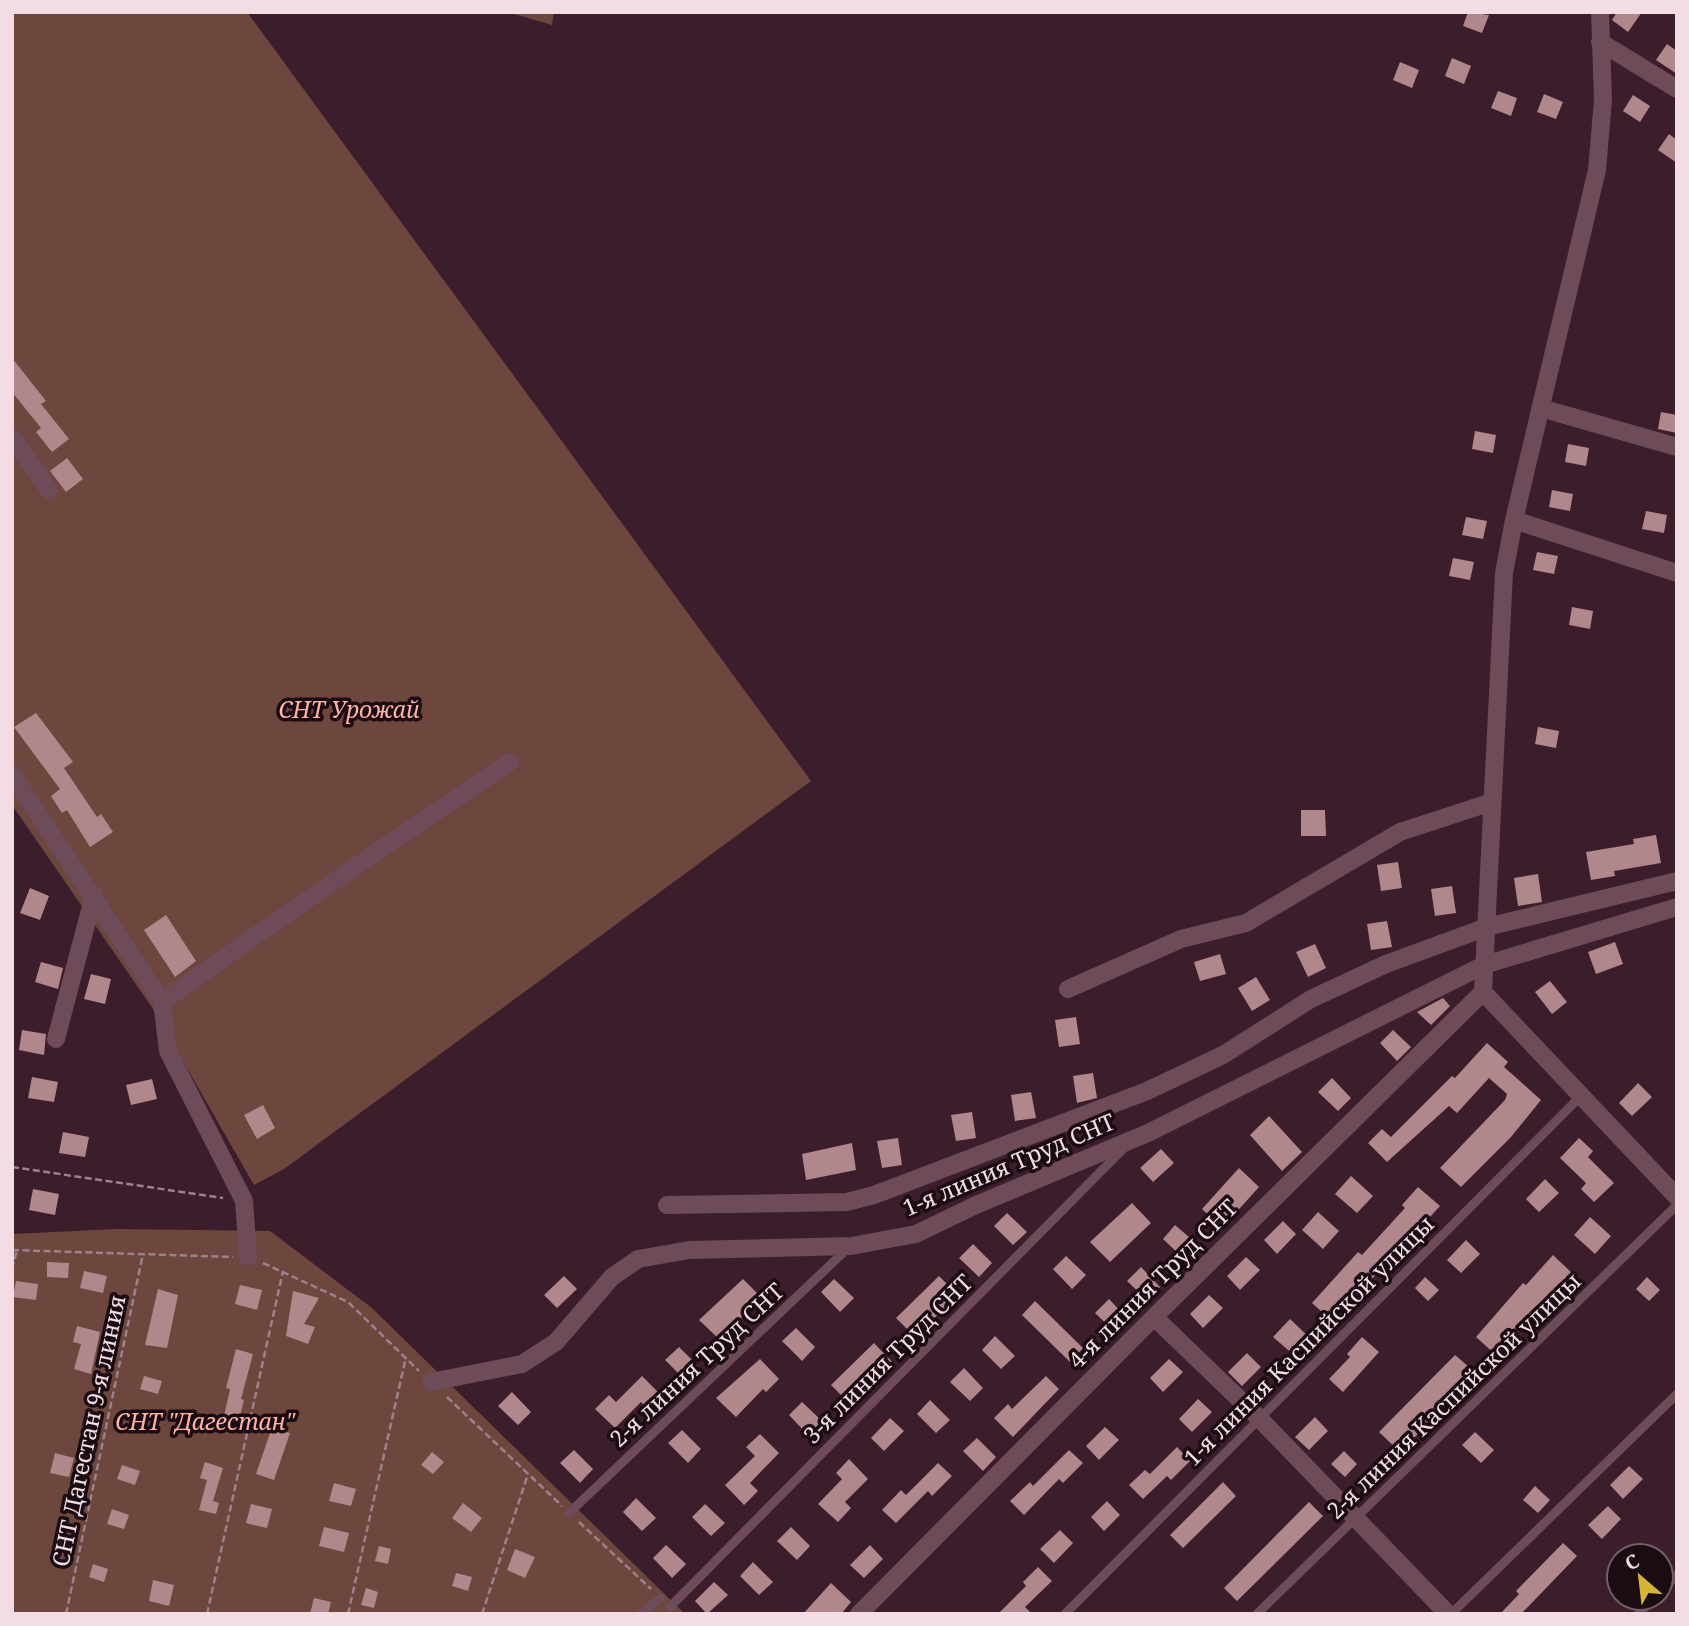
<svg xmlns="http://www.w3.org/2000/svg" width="1689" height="1626" font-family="'Noto Serif',serif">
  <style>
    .green { fill: #6d463d }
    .building { fill: #b0888c }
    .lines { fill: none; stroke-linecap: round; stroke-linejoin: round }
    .path { stroke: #9b828d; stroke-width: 2.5; stroke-dasharray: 7 3.5; stroke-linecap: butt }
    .lane { stroke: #6d4b59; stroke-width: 9 }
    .street { stroke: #6d4b59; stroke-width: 18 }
    .labels { text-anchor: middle; stroke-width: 7; stroke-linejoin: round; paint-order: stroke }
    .park-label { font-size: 23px; font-style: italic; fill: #ffb3a2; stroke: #1a0c12 }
    .street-label { font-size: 23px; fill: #f2dde5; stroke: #1a0c12 }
  </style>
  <rect width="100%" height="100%" fill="#3b1d2b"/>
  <path class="green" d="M12 12H247L811 781 284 1169 254 1185 153 1009 12 805Z
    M507 12H554L552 25Z
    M116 1229 270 1231 372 1308 685 1614H12V1234Z"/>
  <path class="building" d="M1468 12 1489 15 1482 33 1463 26Z
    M1617 12H1642L1628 32 1612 20Z
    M1667 44 1677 51V74L1656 60Z
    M1452 58 1471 66 1464 84 1445 76Z
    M1400 62 1419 70 1412 88 1393 80Z
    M1498 91 1517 98 1511 116 1491 108Z
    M1544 94 1563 102 1556 119 1537 112Z
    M1633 95 1650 106 1640 122 1623 111Z
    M1669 134 1677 140V163L1658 150Z
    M12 358 46 401 41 404 69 439 52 452 36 432 41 428 12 392Z
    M1661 412 1677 415V433L1658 429Z
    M1475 431 1496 435 1493 453 1472 449Z
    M1568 444 1589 448 1586 466 1565 462Z
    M67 458 83 479 66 492 50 471Z
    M1552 490 1573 494 1570 511 1549 507Z
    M1646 511 1667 515 1664 533 1642 529Z
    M1466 517 1487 521 1483 539 1462 535Z
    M1537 552 1558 556 1554 574 1533 570Z
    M1453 558 1474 562 1470 580 1449 576Z
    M1572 607 1593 611 1590 629 1569 625Z
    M36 713 73 762 64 768 97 817 101 814 113 832 90 847 67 810 62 813 51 796 60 789 14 727Z
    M1538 727 1559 731 1556 748 1535 744Z
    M1301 810H1325L1326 836H1301Z
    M1656 835 1661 863 1614 871 1615 876 1591 880 1586 852 1634 844 1633 839Z
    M1398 862 1402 888 1381 891 1377 865Z
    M1538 874 1542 902 1518 906 1514 878Z
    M1452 886 1456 913 1435 916 1431 889Z
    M30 888 49 896 40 920 20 913Z
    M166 915 196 961 175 977 144 930Z
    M1387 921 1392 947 1371 950 1367 924Z
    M1615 942 1623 964 1596 974 1588 952Z
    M1315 944 1326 968 1308 977 1296 952Z
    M1220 954 1226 974 1200 981 1194 962Z
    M41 962 63 968 58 989 35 982Z
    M91 974 111 979 105 1004 84 999Z
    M1256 977 1270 1000 1252 1011 1238 988Z
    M1550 981 1567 1002 1552 1014 1535 992Z
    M1443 998 1450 1006 1431 1025 1417 1012Z
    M1076 1017 1080 1044 1059 1047 1055 1020Z
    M22 1030 46 1034 44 1055 19 1050Z
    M1393 1030 1411 1047 1397 1061 1380 1043Z
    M1487 1043 1508 1062 1504 1067 1541 1100 1511 1137 1461 1187 1440 1168 1505 1100 1507 1094 1489 1078 1457 1113 1449 1106 1387 1162 1368 1143 1382 1129 1391 1137 1452 1076 1455 1078Z
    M1093 1073 1097 1098 1077 1103 1073 1076Z
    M32 1077 58 1082 54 1102 28 1098Z
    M1332 1078 1351 1098 1338 1111 1318 1092Z
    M152 1079 157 1099 131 1105 126 1085Z
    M1638 1083 1652 1097 1632 1116 1619 1103Z
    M1031 1092 1036 1118 1015 1121 1011 1095Z
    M263 1105 275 1128 257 1139 244 1115Z
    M972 1112 976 1138 956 1141 951 1115Z
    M1269 1116 1302 1152 1282 1171 1250 1135Z
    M63 1132 89 1137 85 1157 59 1153Z
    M898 1138 902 1165 882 1168 877 1141Z
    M1579 1138 1593 1151 1588 1157 1614 1183 1594 1202 1581 1189 1586 1183 1560 1158Z
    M852 1143 856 1170 806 1180 802 1154Z
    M1161 1149 1174 1163 1153 1182 1140 1168Z
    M1239 1168 1259 1187 1222 1228 1202 1209Z
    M1351 1176 1373 1196 1357 1213 1335 1194Z
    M1545 1179 1559 1193 1539 1212 1526 1199Z
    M1418 1187 1440 1206 1408 1241 1411 1244 1395 1262 1391 1258 1333 1322 1312 1303 1358 1252 1362 1255 1405 1208 1402 1205Z
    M33 1189 59 1194 55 1215 29 1210Z
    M1132 1203 1151 1223 1110 1262 1090 1242Z
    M1318 1212 1339 1231 1323 1249 1302 1230Z
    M1007 1213 1027 1232 1013 1245 994 1226Z
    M1590 1217 1611 1236 1595 1254 1574 1235Z
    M1283 1221 1296 1234 1277 1254 1264 1240Z
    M1175 1225 1196 1243 1183 1258 1163 1239Z
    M1466 1240 1480 1254 1461 1273 1447 1260Z
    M973 1244 992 1263 979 1277 959 1258Z
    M1553 1255 1574 1275 1558 1292 1556 1290 1497 1356 1476 1337 1523 1283 1526 1285Z
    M1066 1256 1086 1275 1072 1289 1053 1269Z
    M1246 1257 1260 1270 1240 1290 1227 1276Z
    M47 1262 69 1263 68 1278 47 1277Z
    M1141 1267 1160 1287 1147 1300 1127 1281Z
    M84 1271 107 1276 103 1293 80 1288Z
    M564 1276 577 1289 557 1308 544 1295Z
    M939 1276 958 1295 915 1337 896 1318Z
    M1425 1277 1439 1290 1428 1301 1415 1288Z
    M1647 1277 1660 1290 1649 1301 1636 1289Z
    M743 1279 762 1298 719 1339 699 1320Z
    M834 1279 854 1298 840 1312 821 1292Z
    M16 1281 38 1284 36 1300 13 1297Z
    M240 1285 262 1290 257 1310 235 1304Z
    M158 1289 178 1295 167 1348 145 1345Z
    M293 1291 319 1298 304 1324 315 1327 308 1344 286 1336Z
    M1209 1295 1223 1308 1203 1328 1190 1314Z
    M1109 1299 1128 1319 1115 1332 1095 1313Z
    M1035 1301 1083 1348 1070 1362 1022 1315Z
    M1290 1319 1311 1339 1295 1356 1273 1337Z
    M77 1326 100 1332 91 1374 74 1369 81 1344 73 1342Z
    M796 1328 815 1347 802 1361 782 1341Z
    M995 1336 1015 1356 1001 1369 982 1350Z
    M1362 1337 1379 1352 1343 1392 1329 1379 1350 1357 1347 1354Z
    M874 1343 893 1363 850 1404 831 1385Z
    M679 1347 698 1366 685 1380 665 1360Z
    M236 1349 253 1354 241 1399 244 1400 240 1416 236 1415 231 1432 221 1430 230 1389 226 1388Z
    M1247 1353 1261 1367 1242 1386 1228 1372Z
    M1455 1355 1477 1374 1400 1452 1379 1432Z
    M760 1359 779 1379 766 1392 763 1389 736 1417 716 1398Z
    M1169 1359 1183 1372 1163 1392 1150 1378Z
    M964 1368 983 1388 970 1401 950 1382Z
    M144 1376 162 1381 158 1394 140 1389Z
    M642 1376 661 1395 648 1409 641 1402 615 1428 595 1409 609 1395 616 1402Z
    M1046 1376 1059 1389 1013 1437 994 1418 1008 1404 1012 1409Z
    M512 1392 531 1412 518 1425 498 1406Z
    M1198 1399 1212 1412 1192 1432 1179 1419Z
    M930 1400 950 1420 936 1433 917 1414Z
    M802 1402 822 1421 808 1435 789 1415Z
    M1315 1417 1328 1431 1309 1450 1295 1437Z
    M890 1418 904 1431 884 1451 871 1438Z
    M272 1427 290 1433 274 1480 256 1474Z
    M1105 1427 1119 1440 1099 1460 1086 1446Z
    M682 1430 701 1449 688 1463 668 1443Z
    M1475 1432 1494 1450 1481 1463 1462 1445Z
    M760 1434 779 1453 750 1483 758 1491 744 1505 725 1485 755 1456 746 1447Z
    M977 1438 996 1457 983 1471 963 1451Z
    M1177 1447 1190 1461 1171 1480 1167 1476 1143 1499 1129 1485 1145 1470 1150 1474Z
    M574 1450 593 1469 580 1483 560 1463Z
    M1069 1450 1083 1463 1063 1483 1059 1479 1024 1515 1010 1501 1030 1482 1033 1486Z
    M1344 1451 1357 1464 1345 1477 1331 1464Z
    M432 1452 444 1462 433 1474 421 1465Z
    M55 1453 74 1458 69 1477 50 1473Z
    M849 1459 868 1479 845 1502 851 1508 838 1522 818 1504 842 1479 836 1473Z
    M205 1462 223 1468 213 1501 219 1503 216 1514 199 1510 207 1480 200 1478Z
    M938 1463 952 1476 932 1496 928 1491 896 1523 882 1510 901 1490 906 1495Z
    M122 1465 140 1471 135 1485 117 1479Z
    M1629 1466 1643 1479 1623 1499 1610 1485Z
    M1223 1482 1236 1496 1183 1548 1170 1535Z
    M334 1483 356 1489 351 1506 329 1501Z
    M1535 1486 1550 1500 1538 1513 1523 1500Z
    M636 1498 656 1518 642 1531 623 1512Z
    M1107 1501 1120 1515 1104 1531 1091 1517Z
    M1309 1502 1323 1516 1237 1601 1224 1588Z
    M463 1503 482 1518 471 1532 452 1518Z
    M251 1504 272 1509 267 1528 246 1523Z
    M705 1504 725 1523 711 1536 692 1517Z
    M1608 1506 1621 1519 1602 1539 1588 1525Z
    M112 1509 129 1515 124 1529 107 1524Z
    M324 1527 349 1533 344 1552 319 1546Z
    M791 1527 810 1546 797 1560 777 1541Z
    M1060 1530 1073 1543 1054 1563 1040 1549Z
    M1563 1543 1577 1556 1521 1614H1500L1519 1594 1516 1591Z
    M666 1545 686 1564 672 1578 653 1558Z
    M870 1545 883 1559 864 1578 850 1565Z
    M379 1546 391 1549 388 1564 375 1561Z
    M515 1549 535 1557 525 1578 507 1570Z
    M753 1562 773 1582 759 1595 740 1576Z
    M93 1564 108 1569 104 1582 89 1577Z
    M1038 1567 1052 1581 1025 1607 1032 1614H998L1026 1586 1023 1582Z
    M456 1573 472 1577 468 1591 452 1586Z
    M153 1580 174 1585 169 1606 149 1601Z
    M714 1582 728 1595 707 1614 695 1601Z
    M831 1583 851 1602 841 1614H803Z
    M366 1588 378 1592 374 1608 361 1605Z
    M314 1598 331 1602 328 1614H310Z"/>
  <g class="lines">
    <path class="path" d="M12 1167 223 1198
      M12 1250 233 1257
      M263 1263 348 1302 419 1371
      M12 1269 17 1250
      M447 1397 562 1506
      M579 1522 651 1589
      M66 1614 143 1254
      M207 1614 283 1271
      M348 1614 406 1357
      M482 1614 528 1474"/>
    <path class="lane" d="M569 1513 847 1249
      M1661 1591 1677 1575
      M670 1607 1124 1148
      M640 1614 661 1598
      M1065 1614 1582 1095
      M1257 1614 1677 1205
      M1451 1614 1677 1394
      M1638 1614 1654 1598"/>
    <path class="street" d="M1600 12 1603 100 1597 170 1514 520 1504 573 1483 992 1677 1197
      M1600 42 1677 89
      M1541 408 1677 447
      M12 437 49 490
      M1514 520 1677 573
      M12 774 162 1002 168 1051 244 1201 248 1257
      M1068 989 1181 939 1246 923 1400 832 1492 802
      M162 1002C277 920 393 840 510 762
      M56 1039 94 895
      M667 1205 847 1202 874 1195 1147 1091 1223 1055 1311 999 1386 964 1487 927 1677 881
      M1154 1317 1259 1418 1448 1614
      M431 1382 522 1364 556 1342 612 1277 638 1259 689 1250 851 1246 916 1234 976 1205 1148 1133 1484 965 1677 907
      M859 1614 1154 1317 1483 992"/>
  </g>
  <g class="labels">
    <g class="park-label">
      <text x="349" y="718">СНТ Урожай</text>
      <text x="205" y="1430">СНТ "Дагестан"</text>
    </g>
    <g class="street-label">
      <text transform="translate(1009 1165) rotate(-23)" y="8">1-я линия Труд СНТ</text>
      <text transform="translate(1153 1284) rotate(-45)" y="8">4-я линия Труд СНТ</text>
      <text transform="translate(1309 1341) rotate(-45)" y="8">1-я линия Каспийской улицы</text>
      <text transform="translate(888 1359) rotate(-45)" y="8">3-я линия Труд СНТ</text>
      <text transform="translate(697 1365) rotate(-43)" y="8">2-я линия Труд СНТ</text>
      <text transform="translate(1454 1396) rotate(-44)" y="8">2-я линия Каспийской улицы</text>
      <text transform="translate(89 1431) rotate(-78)" y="8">СНТ Дагестан 9-я линия</text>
    </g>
  </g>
  <rect width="1689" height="1626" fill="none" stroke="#f2dde5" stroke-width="28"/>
  <g transform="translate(1640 1577) rotate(332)"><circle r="33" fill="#1a0c12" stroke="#706066" stroke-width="2"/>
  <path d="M0-5L12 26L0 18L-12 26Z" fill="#d5b534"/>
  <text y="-10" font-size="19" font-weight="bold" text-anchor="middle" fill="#f2dde5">С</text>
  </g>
</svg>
